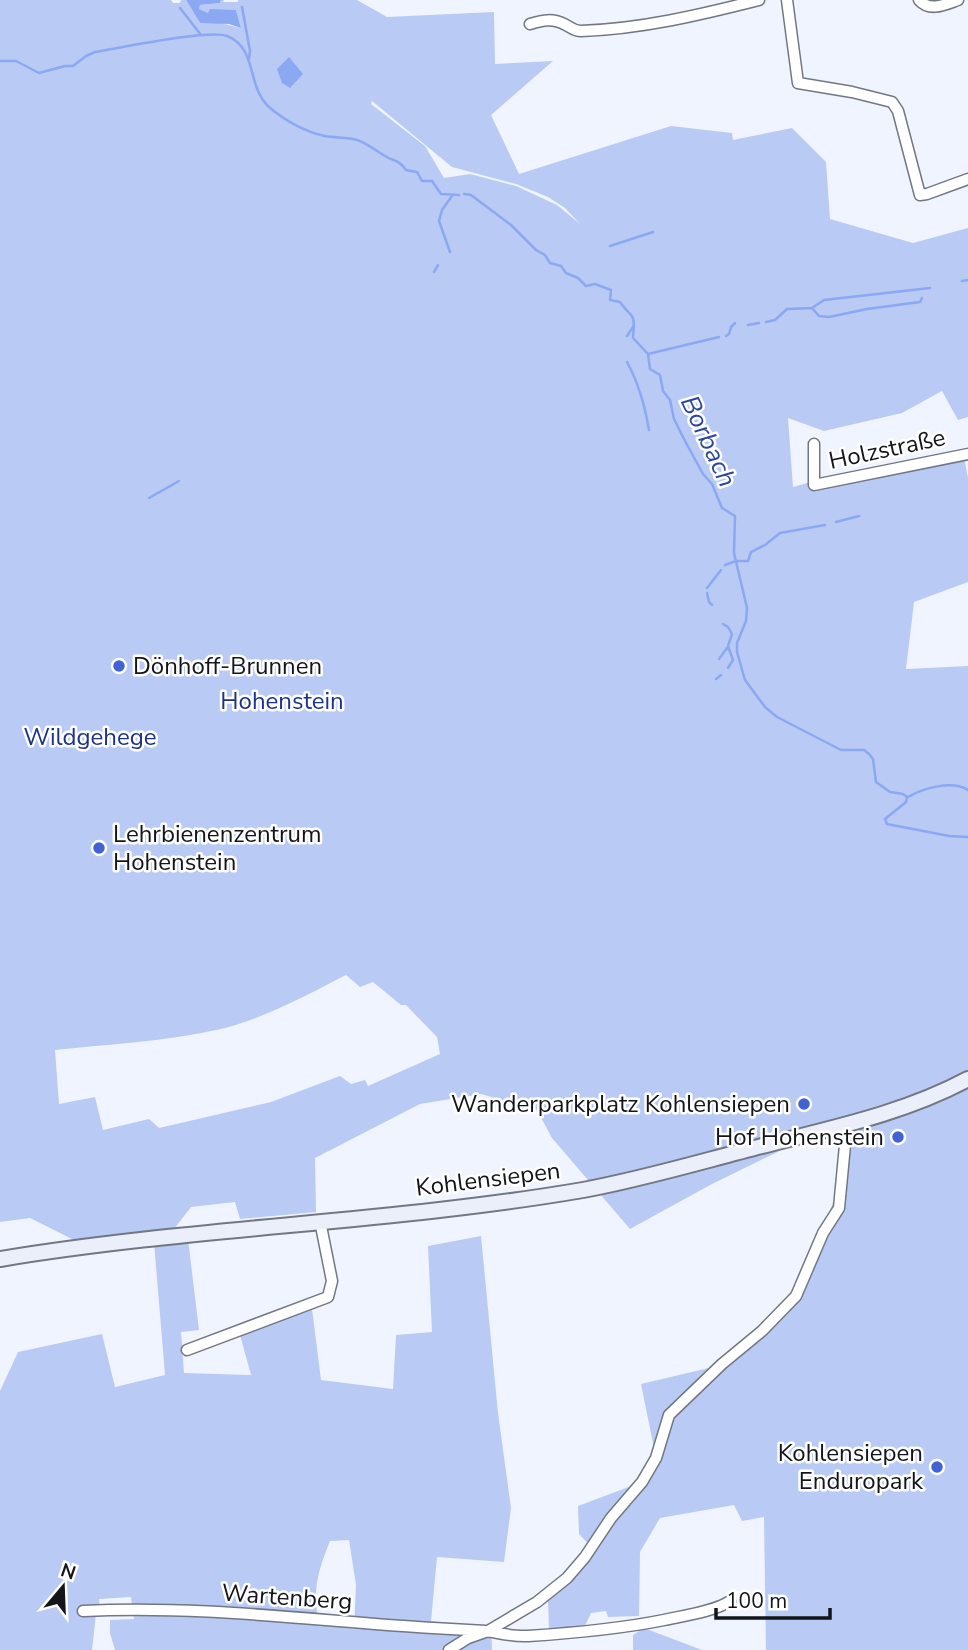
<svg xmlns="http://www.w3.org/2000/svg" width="968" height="1650" font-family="'Nunito Sans',sans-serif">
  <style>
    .green { fill: #b9caf5; fill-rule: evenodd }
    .water { fill: #8ba8f3 }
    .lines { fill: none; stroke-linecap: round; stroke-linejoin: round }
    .stream { stroke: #8ba8f3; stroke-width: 2.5 }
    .street-casing { stroke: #727783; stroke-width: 13 }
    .secondary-casing { stroke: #727783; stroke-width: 18 }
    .street { stroke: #fff; stroke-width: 10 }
    .secondary { stroke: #ebeffa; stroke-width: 14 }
    .poi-dot { fill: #4062d4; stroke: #fff; stroke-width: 2.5 }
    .labels { text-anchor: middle; stroke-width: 5; stroke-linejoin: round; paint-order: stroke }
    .street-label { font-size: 24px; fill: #13151a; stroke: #fff }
    .poi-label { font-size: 24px; fill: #13151a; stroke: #fff; text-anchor: end }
    .park-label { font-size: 24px; fill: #1d3388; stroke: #fff }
    .water-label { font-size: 26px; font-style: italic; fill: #2d479e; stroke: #fff }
  </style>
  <rect width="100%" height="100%" fill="#eff4ff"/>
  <path class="green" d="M0 0H171L173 3H180L181 0H186L200 23H220L241 28 236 10 208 13 199 9 200 5 220 3 221 0H224L223 2H238V0H357L387 17 494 12 495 64 553 61 491 115 519 174 671 126 732 133 733 140 792 128 826 162 830 219 913 243 968 228V417L958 420 942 391 902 413 824 431 788 418 793 487 832 476 852 479 963 452 968 478V582L914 602 906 669 968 666V1071L917 1095 919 1109 968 1087V1650H766L764 1517 742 1521 734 1505 660 1518 640 1552 639 1616 608 1617 606 1611 591 1613 585 1626H571V1632L549 1631 548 1598 594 1550 579 1534 578 1506 642 1482 656 1458 641 1384 713 1367 796 1296 839 1188 846 1129 798 1142 710 1185 630 1229 552 1138 537 1110 481 1094 420 1104 315 1158 316 1212 240 1219 235 1202 191 1207 174 1229 74 1240 30 1218 0 1222ZM372 101 452 167 516 184 548 197 565 208 580 224 557 205 516 186 470 174 444 178 425 146 371 104ZM346 975 360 987 373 982 401 1005H406L437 1037 440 1054 368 1086 365 1080 351 1084 340 1076 271 1102 159 1128 149 1119 103 1130 95 1097 59 1104 55 1050C109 1044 163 1042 216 1030 262 1020 305 996 346 975Z
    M481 1236 498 1413 511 1508 504 1562 437 1557 431 1621 491 1627 492 1650H115L110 1633V1620L134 1619 131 1597 99 1599 100 1613 96 1614 92 1650H0V1391L18 1352 102 1334 115 1387 165 1375 154 1242 188 1239 199 1330 181 1332 184 1373 251 1375 240 1335 312 1309 321 1380 393 1389 396 1335 432 1332 428 1246ZM349 1540 356 1585 354 1629 319 1622C312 1590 318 1571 330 1541Z
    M644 1628 702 1650H633V1635Z"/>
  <path class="water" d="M186 0H221L220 3 200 5 199 9 208 13 210 9 236 10 241 28 229 24 200 23Z
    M289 57 303 74 290 88 282 83 277 69Z"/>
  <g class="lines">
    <path class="stream" d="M242 7 250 51 249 59
      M180 8 201 35
      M0 61H16L39 73 65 66H73L86 56 95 52C120 48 209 29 227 36 258 48 246 86 269 107 284 120 305 132 325 136 336 138 347 137 357 140 367 143 376 151 385 156 395 162 398 159 406 170L417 172 422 181H432L441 194 459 195
      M464 194 471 195 511 225 536 250 545 255 550 263 561 266 566 273 578 278 586 286 595 284 611 290 610 300 620 302C624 308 627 310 631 315 636 320 633 332 633 338L648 354 650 369 660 375 663 391 670 400 674 419 685 441 703 474 712 484 722 508 735 516 734 553 747 608 746 621 737 643V652L745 680 765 707 777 717 841 750H864L869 754 873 759 876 782 890 792 903 794 907 797 906 802 885 819 887 824 949 836 968 837
      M610 246 653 232
      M450 252 439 221 442 210 452 196
      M434 272 438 265
      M962 281 968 280
      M812 308 819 316 829 317 867 309 920 302 922 298
      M766 322 775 320 787 309 812 308 824 300 930 288
      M748 325 759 323
      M627 336 633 327
      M726 336 729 334 731 327 735 323
      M648 354 719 337
      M627 362C639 384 645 406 649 430
      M149 498 179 481
      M836 522 859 516
      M725 565 736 561H748L751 552 765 545 780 533 825 525
      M707 588 721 570
      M707 593 709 602 712 605
      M723 624 728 627 732 634 728 646 733 660 728 668
      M719 659 727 648
      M716 679 721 675
      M908 797C923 788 952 780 968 790"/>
    <g class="street-casing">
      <path id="street" d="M787 0 798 83 852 92 892 102 898 111 920 195 927 194 968 179
        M919 0C930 12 944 5 958 0
        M530 24C543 20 553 18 566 25 572 28 574 31 581 31 641 29 700 15 759 0
        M814 444V485L968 454
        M187 1350 328 1297 332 1281 320 1221
        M83 1611C200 1605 317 1621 433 1628 450 1629 468 1630 486 1631 500 1633 514 1637 528 1636 574 1633 619 1629 664 1620 682 1616 716 1611 730 1601
        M449 1650 468 1638 488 1631 537 1602 567 1578 585 1557 611 1518 642 1482 656 1458 669 1415 722 1364 762 1331 796 1296 823 1233 839 1208 847 1124"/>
    </g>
    <g class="secondary-casing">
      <path id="secondary" d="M0 1259C193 1227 390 1223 583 1190 643 1179 703 1161 762 1146 832 1128 905 1113 968 1079"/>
    </g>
    <use href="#street" class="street"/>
    <use href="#secondary" class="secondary"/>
  </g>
  <g class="poi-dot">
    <circle cx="119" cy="666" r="7"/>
    <circle cx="99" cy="848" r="7"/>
    <circle cx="804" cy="1104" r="7"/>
    <circle cx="898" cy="1137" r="7"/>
    <circle cx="937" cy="1467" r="7"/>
  </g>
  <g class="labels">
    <g class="street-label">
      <text transform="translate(887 449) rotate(-12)" y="8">Holzstraße</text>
      <text transform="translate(488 1179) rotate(-7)" y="8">Kohlensiepen</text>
      <text transform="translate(287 1597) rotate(4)" y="8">Wartenberg</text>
    </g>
    <g class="poi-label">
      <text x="133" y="674" text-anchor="start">Dönhoff-Brunnen</text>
      <text x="113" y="842" text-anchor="start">Lehrbienenzentrum<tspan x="113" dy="28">Hohenstein</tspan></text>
      <text x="790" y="1112">Wanderparkplatz Kohlensiepen</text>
      <text x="884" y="1145">Hof Hohenstein</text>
      <text x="923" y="1461">Kohlensiepen<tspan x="923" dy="28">Enduropark</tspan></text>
    </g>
    <g class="park-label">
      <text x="282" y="709">Hohenstein</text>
      <text x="90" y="745">Wildgehege</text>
    </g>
    <g class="water-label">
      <text transform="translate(709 441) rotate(65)" y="9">Borbach</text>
    </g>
  </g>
  <g transform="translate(63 1587) rotate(19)" stroke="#ffffff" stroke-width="5" paint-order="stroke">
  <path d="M0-5L12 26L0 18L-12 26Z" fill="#13151a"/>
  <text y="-10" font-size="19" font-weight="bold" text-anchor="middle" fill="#13151a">N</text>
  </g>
  <path d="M716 1608v10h114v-10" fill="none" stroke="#13151a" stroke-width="3.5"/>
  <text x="726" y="1608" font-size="21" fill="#13151a" stroke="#ffffff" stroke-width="5" paint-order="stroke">100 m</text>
</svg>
